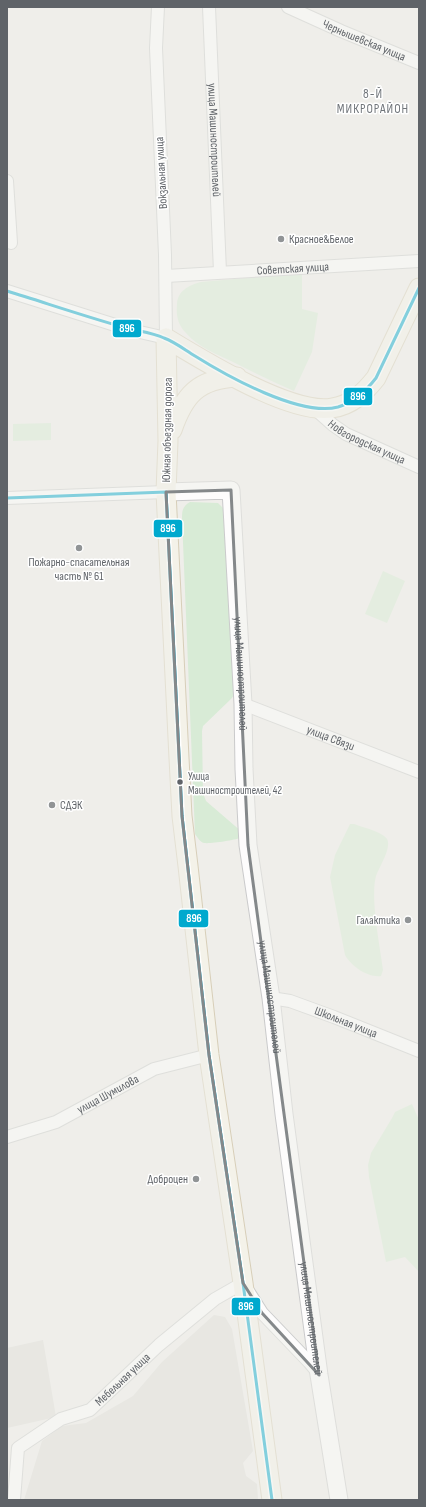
<svg xmlns="http://www.w3.org/2000/svg" width="426" height="1507" font-family="'Sofia Sans Condensed',sans-serif">
  <style>
    .industrial { fill: #dfddda }
    .green { fill: #d8ebd6 }
    .lines { fill: none; stroke-linecap: round; stroke-linejoin: round }
    .street-casing { stroke: #cbcccc; stroke-width: 14 }
    .secondary-casing { stroke: #cacacb; stroke-width: 19 }
    .primary-casing { stroke: #d7ceb8; stroke-width: 21 }
    .street { stroke: #fdfcfc; stroke-width: 12 }
    .secondary { stroke: #fdfcfc; stroke-width: 17 }
    .primary { stroke: #f4f2e9; stroke-width: 19 }
    .bus-1-casing { stroke: #fff; stroke-width: 6 }
    .bus-1 { stroke: #00a9ce; stroke-width: 3 }
    .marked { fill: none; stroke: #84888a; stroke-width: 3; stroke-linejoin: round }
    .poi-dot { fill: #919496; stroke: #fff; stroke-width: 1.5 }
    .bus-dot { fill: #5f6368; stroke: #fff; stroke-width: 1.5 }
    .labels { text-anchor: middle; stroke-width: 3; stroke-linejoin: round; paint-order: stroke }
    .bus-label { font-size: 11px; fill: #5f6368; stroke: #fff; text-anchor: start }
    .street-label { font-size: 12px; fill: #5f6368; stroke: #fff }
    .poi-label { font-size: 12px; fill: #5f6368; stroke: #fff; text-anchor: start }
    .neighbourhood-label { font-size: 13px; letter-spacing: 1px; fill: #70757a; stroke: #fff }
    .line-badge { stroke: #fff; stroke-width: 1.5 }
    .badge-label { font-size: 11px; text-anchor: middle; font-weight: bold; fill: #fff }
  </style>
  <rect width="100%" height="100%" fill="#efeeea"/>
  <path class="industrial" d="M214 1315 225 1317 232 1329 253 1451 243 1463 246 1476 257 1484 258 1500H24L42 1441 62 1426 86 1423 133 1396 162 1362Z
    M43 1340 56 1417 7 1428V1348Z"/>
  <path class="green" d="M302 273V309L318 313 312 352 294 391C273 382 253 372 233 362 216 354 198 347 186 333 178 325 176 316 177 305 177 291 189 285 201 282Z
    M51 423V440L13 441V424Z
    M190 502 218 503 223 508 226 517 235 694 231 699 203 726 202 731 203 793 206 801 242 832 240 838C234 840 211 844 204 843 200 842 198 838 195 834L182 518C182 510 183 506 190 502Z
    M383 571 405 581 387 623 365 614Z
    M350 824H354C362 827 383 832 387 839 392 848 379 867 376 876 370 898 380 946 383 970L381 976C368 978 351 966 345 955L330 877 335 855Z
    M412 1104 419 1120V1272L405 1257 386 1262 369 1177 368 1165 371 1153 392 1118 395 1112Z"/>
  <g class="lines">
    <g class="street-casing">
      <g id="street">
        <path id="s1" d="M209 7 220 272"/>
        <path id="s2" d="M288 7 341 31 419 63"/>
        <path d="M7 181 11 243"/>
        <path id="s3" d="M166 276 419 261"/>
        <path d="M7 291 131 330 166 338 165 255 156 48 158 7"/>
        <path id="s4" d="M315 409 333 425 346 434 419 467"/>
        <path d="M7 498 166 492"/>
        <path id="s5" d="M243 704 419 772"/>
        <path id="s6" d="M271 998 290 1001 334 1017 419 1051"/>
        <path id="s7" d="M7 1137 56 1122 154 1069 209 1055"/>
        <path id="s8" d="M14 1500 18 1448 61 1419 90 1410 159 1345 215 1299 243 1283 262 1313 309 1362 319 1374"/>
      </g>
    </g>
    <g class="secondary-casing">
      <g id="secondary">
        <path id="s9" d="M166 492 231 490 243 704 244 769 248 845 271 998 284 1114 319 1375 339 1500"/>
      </g>
    </g>
    <g class="primary-casing">
      <path id="primary" d="M166 338 168 441 166 492 179 758 182 816 188 866 209 1055 243 1283 272 1500
        M166 338C202 360 291 415 332 408 352 405 364 393 376 378L419 288
        M172 430C184 395 198 379 237 377"/>
    </g>
    <use href="#street" class="street"/>
    <use href="#secondary" class="secondary"/>
    <use href="#primary" class="primary"/>
    <g class="bus-1-casing">
      <path id="bus-1" d="M7 291C46 303 84 316 123 327 136 331 151 332 164 338 175 342 185 350 195 356 227 376 300 417 338 407 354 402 366 391 376 378L419 288
        M7 498 166 492 182 816 209 1055 243 1283 272 1500"/>
    </g>
    <use href="#bus-1" class="bus-1"/>
  </g>
  <path d="M0 0H426V1507H0ZM231 490 248 845 319 1375 262 1313 243 1283 209 1055 182 816 166 492Z" fill="#efeeea" fill-opacity=".55" fill-rule="evenodd"/>
  <path class="marked" d="M231 490 248 845 319 1375 262 1313 243 1283 209 1055 182 816 166 492Z"/>
  <g class="poi-dot">
    <circle cx="281" cy="239" r="4"/>
    <circle cx="79" cy="548" r="4"/>
    <circle cx="52" cy="805" r="4"/>
    <circle cx="408" cy="920" r="4"/>
    <circle cx="196" cy="1179" r="4"/>
  </g>
  <circle class="bus-dot" cx="180" cy="782" r="3.5"/>
  <g class="labels">
    <g class="bus-label">
      <text x="188" y="780">Улица<tspan x="188" dy="14">Машиностроителей, 42</tspan></text>
    </g>
    <g class="street-label">
      <text dy="4" stroke="none"><textPath href="#s2" startOffset="83">Чернышевская улица</textPath></text>
      <text dy="4" stroke="none"><textPath href="#s1" startOffset="133">улица Машиностроителей</textPath></text>
      <text transform="translate(161 173) rotate(-93)" y="4">Вокзальная улица</text>
      <text dy="4" stroke="none"><textPath href="#s3" startOffset="127">Советская улица</textPath></text>
      <text transform="translate(167 430) rotate(-89)" y="4">Южная объездная дорога</text>
      <text dy="4" stroke="none"><textPath href="#s4" startOffset="62">Новгородская улица</textPath></text>
      <text dy="4" stroke="none"><textPath href="#s9" startOffset="249">улица Машиностроителей</textPath></text>
      <text dy="4" stroke="none"><textPath href="#s5" startOffset="94">улица Связи</textPath></text>
      <text dy="4" stroke="none"><textPath href="#s9" startOffset="574">улица Машиностроителей</textPath></text>
      <text dy="4" stroke="none"><textPath href="#s6" startOffset="79">Школьная улица</textPath></text>
      <text dy="4" stroke="none"><textPath href="#s7" startOffset="110">улица Шумилова</textPath></text>
      <text dy="4" stroke="none"><textPath href="#s9" startOffset="898">улица Машиностроителей</textPath></text>
      <text dy="4" stroke="none"><textPath href="#s8" startOffset="179">Мебельная улица</textPath></text>
    </g>
    <g class="poi-label">
      <text x="289" y="243">Красное&amp;Белое</text>
      <text x="79" y="566" text-anchor="middle">Пожарно-спасательная<tspan x="79" dy="14">часть № 61</tspan></text>
      <text x="60" y="809">СДЭК</text>
      <text x="400" y="924" text-anchor="end">Галактика</text>
      <text x="188" y="1183" text-anchor="end">Доброцен</text>
    </g>
    <g class="neighbourhood-label">
      <text x="373" y="98">8-Й<tspan x="373" dy="15">МИКРОРАЙОН</tspan></text>
    </g>
  </g>
  <g class="line-badge">
    <rect x="112" y="319" width="30" height="19" rx="4" fill="#00a9ce"/>
    <rect x="343" y="387" width="30" height="19" rx="4" fill="#00a9ce"/>
    <rect x="153" y="519" width="30" height="19" rx="4" fill="#00a9ce"/>
    <rect x="178" y="909" width="31" height="19" rx="4" fill="#00a9ce"/>
    <rect x="231" y="1297" width="30" height="19" rx="4" fill="#00a9ce"/>
  </g>
  <g class="badge-label">
    <text x="127" y="332">896</text>
    <text x="358" y="400">896</text>
    <text x="168" y="532">896</text>
    <text x="194" y="922">896</text>
    <text x="246" y="1310">896</text>
  </g>
  <rect width="426" height="1507" fill="none" stroke="#5f6368" stroke-width="16"/>
</svg>
